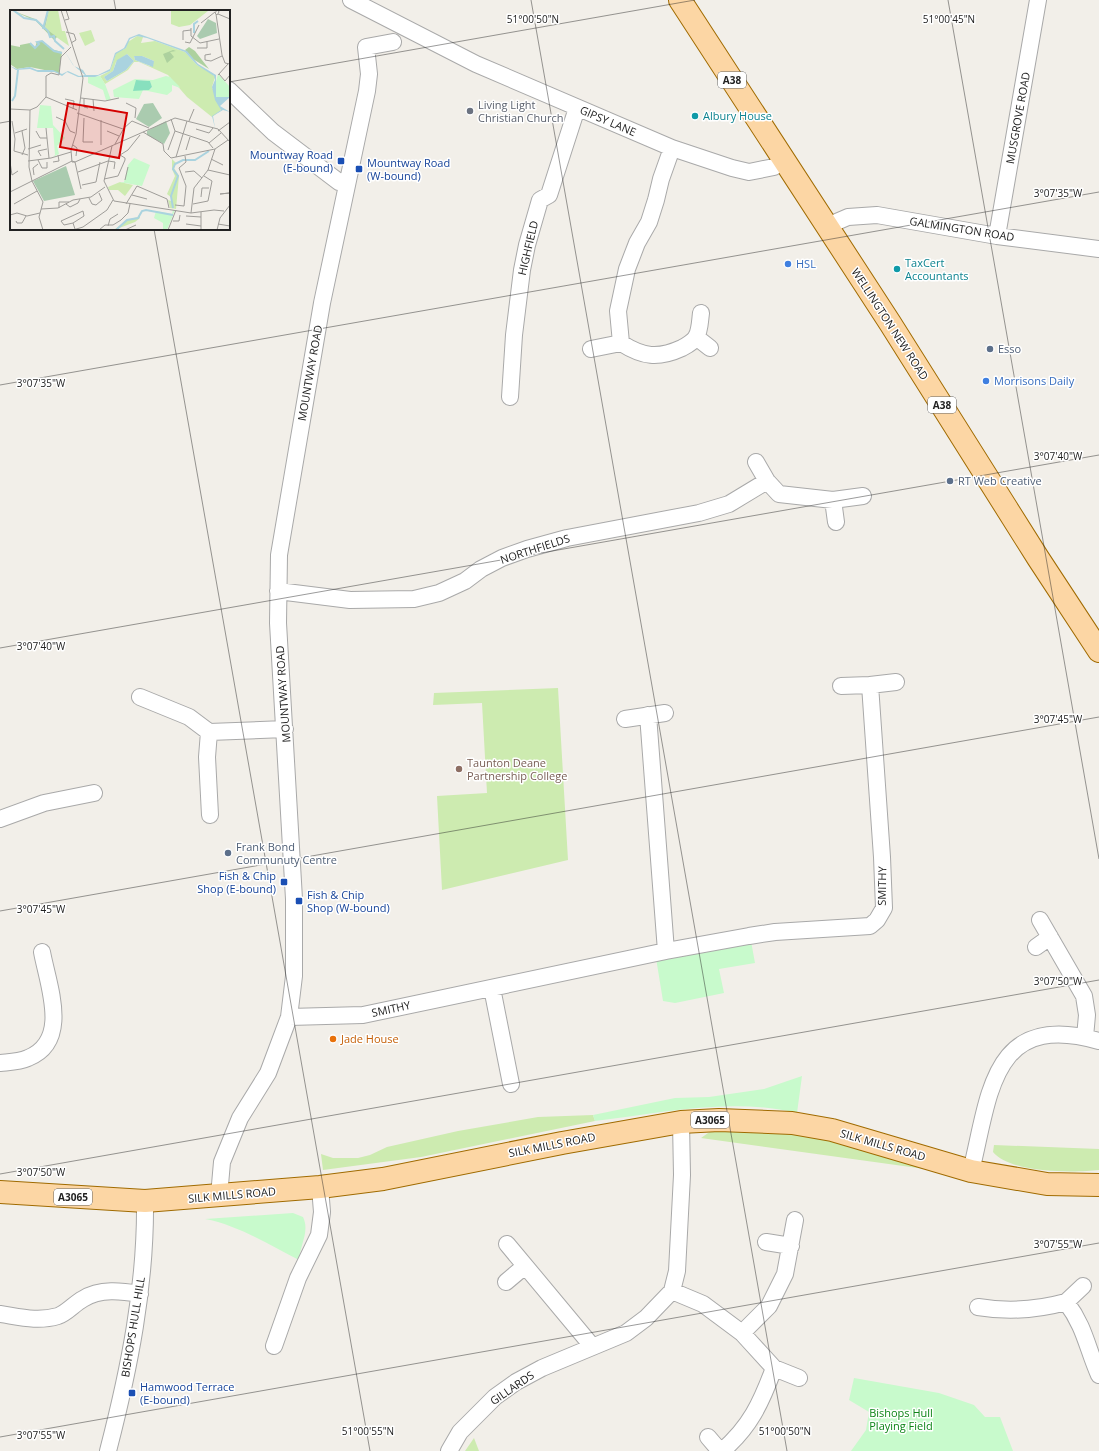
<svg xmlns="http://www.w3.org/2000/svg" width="1099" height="1451" font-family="'Open Sans',sans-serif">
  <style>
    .grass { fill: #cdebb0 }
    .park { fill: #c8facc }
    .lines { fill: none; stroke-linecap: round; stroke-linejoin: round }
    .minor-casing { stroke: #a9a9a9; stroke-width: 18 }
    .primary-casing { stroke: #a06b00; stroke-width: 24 }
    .minor { stroke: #fff; stroke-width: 16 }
    .primary { stroke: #fcd6a4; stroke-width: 22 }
    .ticks { fill: none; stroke: #222; stroke-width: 1; stroke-opacity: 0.45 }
    .worship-dot { fill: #6b7280; stroke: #fff; stroke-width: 1.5 }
    .culture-dot { fill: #0f9aa8; stroke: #fff; stroke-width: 1.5 }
    .transit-dot { fill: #1a4fb4; stroke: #fff; stroke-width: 1.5 }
    .shop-dot { fill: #3f7fe0; stroke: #fff; stroke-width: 1.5 }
    .service-dot { fill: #5c6f8a; stroke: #fff; stroke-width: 1.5 }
    .education-dot { fill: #8d6e63; stroke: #fff; stroke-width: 1.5 }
    .food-dot { fill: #e8710a; stroke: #fff; stroke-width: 1.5 }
    .labels { text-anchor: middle; stroke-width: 3; stroke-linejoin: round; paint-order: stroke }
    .shield { fill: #fff; stroke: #646464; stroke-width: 1 }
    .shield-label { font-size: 10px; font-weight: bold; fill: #222 }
    .worship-label { font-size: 11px; fill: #5b616d; stroke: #fff; text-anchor: start }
    .culture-label { font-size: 11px; fill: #0d838f; stroke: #fff; text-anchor: start }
    .street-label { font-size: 11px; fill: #222; stroke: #fff }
    .transit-label { font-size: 11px; fill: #164399; stroke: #fff; text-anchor: start }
    .shop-label { font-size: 11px; fill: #366cbe; stroke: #fff; text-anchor: start }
    .service-label { font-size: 11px; fill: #4e5e75; stroke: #fff; text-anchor: start }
    .education-label { font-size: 11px; fill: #785e54; stroke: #fff; text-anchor: start }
    .food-label { font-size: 11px; fill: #c56008; stroke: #fff; text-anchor: start }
    .park-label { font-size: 11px; fill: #0c8416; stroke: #fff }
    .inset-river { fill: none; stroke: #aad3df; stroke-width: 2 }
    .inset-road { fill: none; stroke: #9f9d99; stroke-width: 1 }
    .view { fill: #d40000; fill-opacity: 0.15; stroke: #d40000; stroke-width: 2 }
    .inset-edge { fill: none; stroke: #222; stroke-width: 2 }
    .ticks-label { font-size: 10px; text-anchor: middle; fill: #222; stroke: #fff; stroke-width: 3; stroke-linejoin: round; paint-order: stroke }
  </style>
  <rect width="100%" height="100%" fill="#f2efe9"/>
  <path class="grass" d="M558 688 568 860 442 890 437 796 487 793 482 703 433 705 434 693Z
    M593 1115 595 1121 421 1157 323 1170 321 1154 333 1158H358L370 1155 387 1147 458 1131 538 1117Z
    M724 1129 790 1133 823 1139 925 1167V1169L701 1138 711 1131Z
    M994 1145 1099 1149V1170C1073 1173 1010 1173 993 1152Z
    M474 1438 479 1451H465Z"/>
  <path class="park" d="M751 941 755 963 719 969 724 993 675 1003 663 1001 656 958Z
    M802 1076 797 1113C731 1097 661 1113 595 1121L593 1115 675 1098 709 1097 764 1089Z
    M293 1213 303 1217C310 1231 300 1245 299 1260 269 1245 238 1225 205 1219Z
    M854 1378 939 1393 974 1405 985 1417H1000L1013 1451H851L866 1430 869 1412 849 1400Z"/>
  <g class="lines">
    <g class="minor-casing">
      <path id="minor" d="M351 0 476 64 672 148 732 168 749 172 774 167 784 160
        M229 90 273 132 339 182 346 183
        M672 148 661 179 656 200 649 222 637 243 627 269 618 311 621 343C643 357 658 359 682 348 686 346 694 341 696 337 700 331 700 320 701 313
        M827 226 848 217 877 215 997 236 1099 249
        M997 236 1038 0
        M696 337 710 348
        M591 349 621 343
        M510 397 514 335 522 270 527 245 540 200 549 195 577 108
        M756 462 767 481
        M833 500 836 522
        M278 591 350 600 414 599 439 593 465 581 481 569 502 558 527 549 567 538 699 513 729 504 767 481 779 494 833 500 863 496
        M870 685 896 682
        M140 697 189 717 209 732 285 729
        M648 715 666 951
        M625 719 665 713
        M209 732 207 757 210 815
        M0 819 44 803 94 793
        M1040 920 1084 996 1087 1015 1085 1037
        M1036 947 1050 937
        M492 988 511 1084
        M289 1017 363 1015 666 951 749 936 775 932 870 926 877 920 884 908 882 857 870 685 841 686
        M0 1063C9 1062 19 1062 28 1058 71 1041 48 985 42 952
        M971 1171C990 1095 991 1010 1099 1041
        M219 1196 222 1162 240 1118 268 1073 289 1017 294 976V899L278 623 279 555 322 303 367 91 369 74 366 47 393 42
        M766 1242 791 1246
        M507 1244 592 1346
        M506 1282 525 1266
        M1083 1286 1066 1302C1085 1327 1087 1348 1099 1375
        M672 1291 703 1304 742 1333 774 1368C761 1403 750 1427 722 1451
        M978 1307C1008 1312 1037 1310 1066 1302
        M0 1314C20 1317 38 1322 58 1316 67 1313 75 1303 83 1299 100 1288 122 1291 140 1294
        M742 1333 769 1306 785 1274 795 1220
        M274 1346 298 1278 319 1235 322 1212 320 1187
        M774 1368 799 1378
        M708 1437 720 1451
        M108 1451C129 1370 146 1286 145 1201
        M449 1451 460 1432 495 1397 516 1382 542 1368 626 1333 646 1318 672 1291 677 1271 682 1175 681 1122"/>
    </g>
    <g class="primary-casing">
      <path id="primary" d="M680 0 890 323 1038 558 1099 651
        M0 1192 145 1201 320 1187 383 1179 562 1143 681 1122 719 1120 792 1123 832 1130 971 1171 1047 1184 1099 1185"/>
    </g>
    <use href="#minor" class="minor"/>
    <use href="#primary" class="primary"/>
  </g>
  <path class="ticks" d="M114 0 116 11M531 0 787 1451M948 0 1099 859M229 82 695 0M0 123 11 121M154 229 370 1451M0 385 1099 192M0 648 1099 455M0 911 1099 717M0 1174 1099 980M0 1437 1099 1243"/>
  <circle class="worship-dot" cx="470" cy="111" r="4"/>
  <g class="culture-dot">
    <circle cx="695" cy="116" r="4"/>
    <circle cx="897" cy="269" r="4"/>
  </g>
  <g class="transit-dot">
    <rect x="337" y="157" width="8" height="8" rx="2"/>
    <rect x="355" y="165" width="8" height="8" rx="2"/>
    <rect x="280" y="878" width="8" height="8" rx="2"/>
    <rect x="295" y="897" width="8" height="8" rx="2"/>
    <rect x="128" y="1389" width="8" height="8" rx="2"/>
  </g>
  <g class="shop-dot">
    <circle cx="788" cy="264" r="4"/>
    <circle cx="986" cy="381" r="4"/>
  </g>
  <g class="service-dot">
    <circle cx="990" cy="349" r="4"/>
    <circle cx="950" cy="481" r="4"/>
    <circle cx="228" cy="853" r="4"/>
  </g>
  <circle class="education-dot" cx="459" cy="769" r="4"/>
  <circle class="food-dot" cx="333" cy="1039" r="4"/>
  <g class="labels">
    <g class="shield">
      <rect x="718" y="72" width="28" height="16" rx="3"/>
      <rect x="928" y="397" width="28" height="16" rx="3"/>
      <rect x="691" y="1112" width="38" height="16" rx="3"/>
      <rect x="54" y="1189" width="38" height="16" rx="3"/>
    </g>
    <g class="shield-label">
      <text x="732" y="84">A38</text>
      <text x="942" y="409">A38</text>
      <text x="710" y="1124">A3065</text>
      <text x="73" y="1201">A3065</text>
    </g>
    <g class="worship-label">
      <text x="478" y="109">Living Light<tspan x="478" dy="13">Christian Church</tspan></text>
    </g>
    <g class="culture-label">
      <text x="703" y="120">Albury House</text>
      <text x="905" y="267">TaxCert<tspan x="905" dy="13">Accountants</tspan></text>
    </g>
    <g class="street-label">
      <text transform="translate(1018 118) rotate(-80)" y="4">MUSGROVE ROAD</text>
      <text transform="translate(608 121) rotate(23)" y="4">GIPSY LANE</text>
      <text transform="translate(962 229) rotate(9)" y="4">GALMINGTON ROAD</text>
      <text transform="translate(528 248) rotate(-77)" y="4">HIGHFIELD</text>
      <text transform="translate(890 324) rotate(57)" y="4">WELLINGTON NEW ROAD</text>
      <text transform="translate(310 373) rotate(-80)" y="4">MOUNTWAY ROAD</text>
      <text transform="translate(535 549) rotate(-18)" y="4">NORTHFIELDS</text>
      <text transform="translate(283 694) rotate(-94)" y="4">MOUNTWAY ROAD</text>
      <text transform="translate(882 886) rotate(-89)" y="4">SMITHY</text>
      <text transform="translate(391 1009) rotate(-12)" y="4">SMITHY</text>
      <text transform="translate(552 1145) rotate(-11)" y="4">SILK MILLS ROAD</text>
      <text transform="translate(883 1145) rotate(16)" y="4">SILK MILLS ROAD</text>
      <text transform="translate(232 1195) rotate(-5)" y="4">SILK MILLS ROAD</text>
      <text transform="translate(133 1327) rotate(-81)" y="4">BISHOPS HULL HILL</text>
      <text transform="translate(512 1388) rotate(-34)" y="4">GILLARDS</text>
    </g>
    <g class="transit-label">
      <text x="333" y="159" text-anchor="end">Mountway Road<tspan x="333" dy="13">(E-bound)</tspan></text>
      <text x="367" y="167">Mountway Road<tspan x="367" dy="13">(W-bound)</tspan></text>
      <text x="276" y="880" text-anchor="end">Fish &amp; Chip<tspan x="276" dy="13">Shop (E-bound)</tspan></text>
      <text x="307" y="899">Fish &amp; Chip<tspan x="307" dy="13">Shop (W-bound)</tspan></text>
      <text x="140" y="1391">Hamwood Terrace<tspan x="140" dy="13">(E-bound)</tspan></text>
    </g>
    <g class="shop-label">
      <text x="796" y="268">HSL</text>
      <text x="994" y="385">Morrisons Daily</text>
    </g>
    <g class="service-label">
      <text x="998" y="353">Esso</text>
      <text x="958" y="485">RT Web Creative</text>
      <text x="236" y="851">Frank Bond<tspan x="236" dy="13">Communuty Centre</tspan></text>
    </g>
    <g class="education-label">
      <text x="467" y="767">Taunton Deane<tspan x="467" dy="13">Partnership College</tspan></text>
    </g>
    <g class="food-label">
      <text x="341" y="1043">Jade House</text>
    </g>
    <g class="park-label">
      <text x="901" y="1417">Bishops Hull<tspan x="901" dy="13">Playing Field</tspan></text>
    </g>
  </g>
  <g transform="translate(10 10)">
    <rect width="220" height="220" fill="#f2efe9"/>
    <path d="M39 0H48L52 21H55L59 36 35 19ZM161 0H196L198 1 180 15 169 17 161 14ZM81 20 85 31 75 36 69 23ZM127 26 133 27 131 33 145 31 175 42 187 55 200 62 205 67 202 77 211 100 202 107 177 87 158 65 129 52H124L118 60 95 74 90 66 100 61 106 43 116 38 118 32ZM117 44 124 51 116 60 97 71 94 67 103 61 106 52ZM124 46H132L144 51 140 56 125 50ZM162 149 166 153 164 158 169 166 166 199 160 198 158 190 161 191 162 188 157 184 165 166 162 159ZM110 172 123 175 115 186 108 180H99L98 177ZM130 203V208L125 212 104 220 117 210 128 207Z" fill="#cdebb0" fill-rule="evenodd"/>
    <path d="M1 0 25 9 33 17 39 0 35 18 47 27 44 30 26 11ZM27 31H33L41 39 52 42 49 63 20 57 7 59 0 54V35L10 37V35L20 33 25 38ZM179 37 185 41 199 59 183 49 175 40ZM163 40 166 41 160 42 164 47 157 53 153 44Z" fill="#add19e"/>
    <path d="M198 9 206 13 207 23 190 29 187 26ZM143 93 152 108 139 117 126 109 134 94ZM156 111 160 123 154 134 137 125V121ZM56 156 65 185 34 191 23 171Z" fill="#aacbaf"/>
    <path d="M208 64 220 77V87H206L205 75ZM90 66 95 74 101 90H96L93 80 78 73V67ZM156 66 160 67 169 76 170 78 162 75V81L157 85 133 80 129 89 104 87 103 80 125 69 143 70ZM128 70 140 71 142 78 138 80 125 77ZM30 95 41 96 43 115 55 128 47 136 49 144 43 147 45 145 43 118H27ZM124 148 140 155 132 176 109 172H114L118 155ZM163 200H165L157 220H153V213L144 208 146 201 162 204Z" fill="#c8facc" fill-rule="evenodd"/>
    <path d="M126 70 140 71 142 77 139 80 123 81Z" fill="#88e0be"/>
    <path d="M129 24 177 41 188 54 206 65V87H220L210 96 220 102 213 100 203 106 205 118 202 106 211 100 205 90 202 77 205 70 204 66 187 55 175 42 137 28 127 26 120 29 116 38 106 44 100 61 85 67H68L57 62 52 66 45 62H28L20 59 6 60 0 56 7 59 20 57 27 60H43L52 64 58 61 69 66 75 65 63 55 52 37 64 56 73 60 76 65H88L100 59 105 43 114 38 119 28ZM117 44 124 51 116 60 97 71 94 67 103 61 107 50ZM124 46H132L144 51 143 57 125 50Z" fill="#aad3df"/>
    <path class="inset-river" d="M3 0 14 8 26 10 38 21 40 27 44 26 45 31 54 39M33 19 38 0M184 23V14L188 11M20 33 25 38 29 34 27 32 32 31 44 41 52 43M2 91 5 86 8 60M163 198 161 186 168 166 163 159 165 154 173 150H185L199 141M106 220 117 210 128 208 132 201 136 200 163 205"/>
    <path class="inset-road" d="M51 0 73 68 66 124 61 140 62 152H65L62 151M207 0 205 3 207 5 209 2 208 0M206 4 212 45 215 53 220 54M208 4 220 9M55 10 59 9 56 0M191 13 205 2M181 18V26L190 33 209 29M56 22 64 24 66 30 61 33M173 30V21L181 20M175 32 180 33 189 15M187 38H197V31M201 44 195 45V50L201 51 212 46M209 64 215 71 220 65M208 65 218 54M36 87V66L41 63 49 65 51 47 61 37M36 87 67 100M71 88 95 91 109 88M55 89 64 91 63 99M74 89V97L78 98M83 89 84 101M116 93 126 98 125 108M0 99 20 100M20 100 19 157 22 171 33 192 29 207 33 220M20 100 27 97 36 87M67 103 113 119M46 107 55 111 60 121 65 123M74 108 73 132H83M2 111 5 129M179 111 184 99M36 118 39 148M186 119 199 123 203 118M12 121 15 138 12 145M26 121 30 128H37M97 121 109 126M165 121 198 132 203 138M208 121 220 112M133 122 153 134 154 141 161 148 205 139M5 123 17 119M5 129 4 141 18 145M199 133 211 123M105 134 114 118 122 111 139 118M63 135 67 138 66 146M91 135V110M102 136 94 171 104 191 181 203 204 200 214 201M18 139 31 135M158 140 165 121 161 109M176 140 180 127M31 146 28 141 37 139M166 147 177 111M201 149 213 155M28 150 32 158H37V152M115 150V148L110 145 118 140 130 125M18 151 41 148 61 142M98 151 105 152 104 159M0 152 2 165 8 161M43 152 49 151 48 145M65 152 71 179M65 152 165 108 208 119 220 132M198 160 220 165M68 162 98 151M175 162 184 161 192 168M24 165 23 158 28 154M94 169 108 166 115 150M115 170 118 157M72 175 86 172 90 152M0 182 62 151M219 183 210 184 220 183M122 185 137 189M191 187 192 178H199M79 188 82 194 86 195 92 190 89 183M4 194 27 181M56 194 60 197 68 193 70 189M116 194 127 176 157 189 159 198M183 194 198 191 202 171 194 166M165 195 174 196 176 176 169 158 176 152 175 146M49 198V192H59M31 199 48 198 63 190 81 187 95 177M181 203 184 178 198 160 205 139 218 130M0 205 7 203 17 206 30 203M176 206 191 207M6 211 7 213H12L16 206M163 211H169L170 205M63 213 74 206 73 201 51 211 54 215 63 213 65 219M176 214 191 216M208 214 220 216M98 216 100 209 108 204M63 220 73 217 97 200 103 190M89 220 95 215H103L111 210 118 203 120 194M115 220 126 215M158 220 166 200M191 220V202M207 220 210 208 220 195"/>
    <path class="view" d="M58 93 117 103 109 148 50 137Z"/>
    <rect width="220" height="220" class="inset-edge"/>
  </g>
  <g class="ticks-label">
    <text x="533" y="23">51°00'50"N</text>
    <text x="949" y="23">51°00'45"N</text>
    <text x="1058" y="197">3°07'35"W</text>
    <text x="41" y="387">3°07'35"W</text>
    <text x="1058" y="460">3°07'40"W</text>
    <text x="41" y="650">3°07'40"W</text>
    <text x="1058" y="723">3°07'45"W</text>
    <text x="41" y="913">3°07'45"W</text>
    <text x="1058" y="985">3°07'50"W</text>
    <text x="41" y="1176">3°07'50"W</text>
    <text x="1058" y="1248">3°07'55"W</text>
    <text x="368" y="1435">51°00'55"N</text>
    <text x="785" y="1435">51°00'50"N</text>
    <text x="41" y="1439">3°07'55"W</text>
  </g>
</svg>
